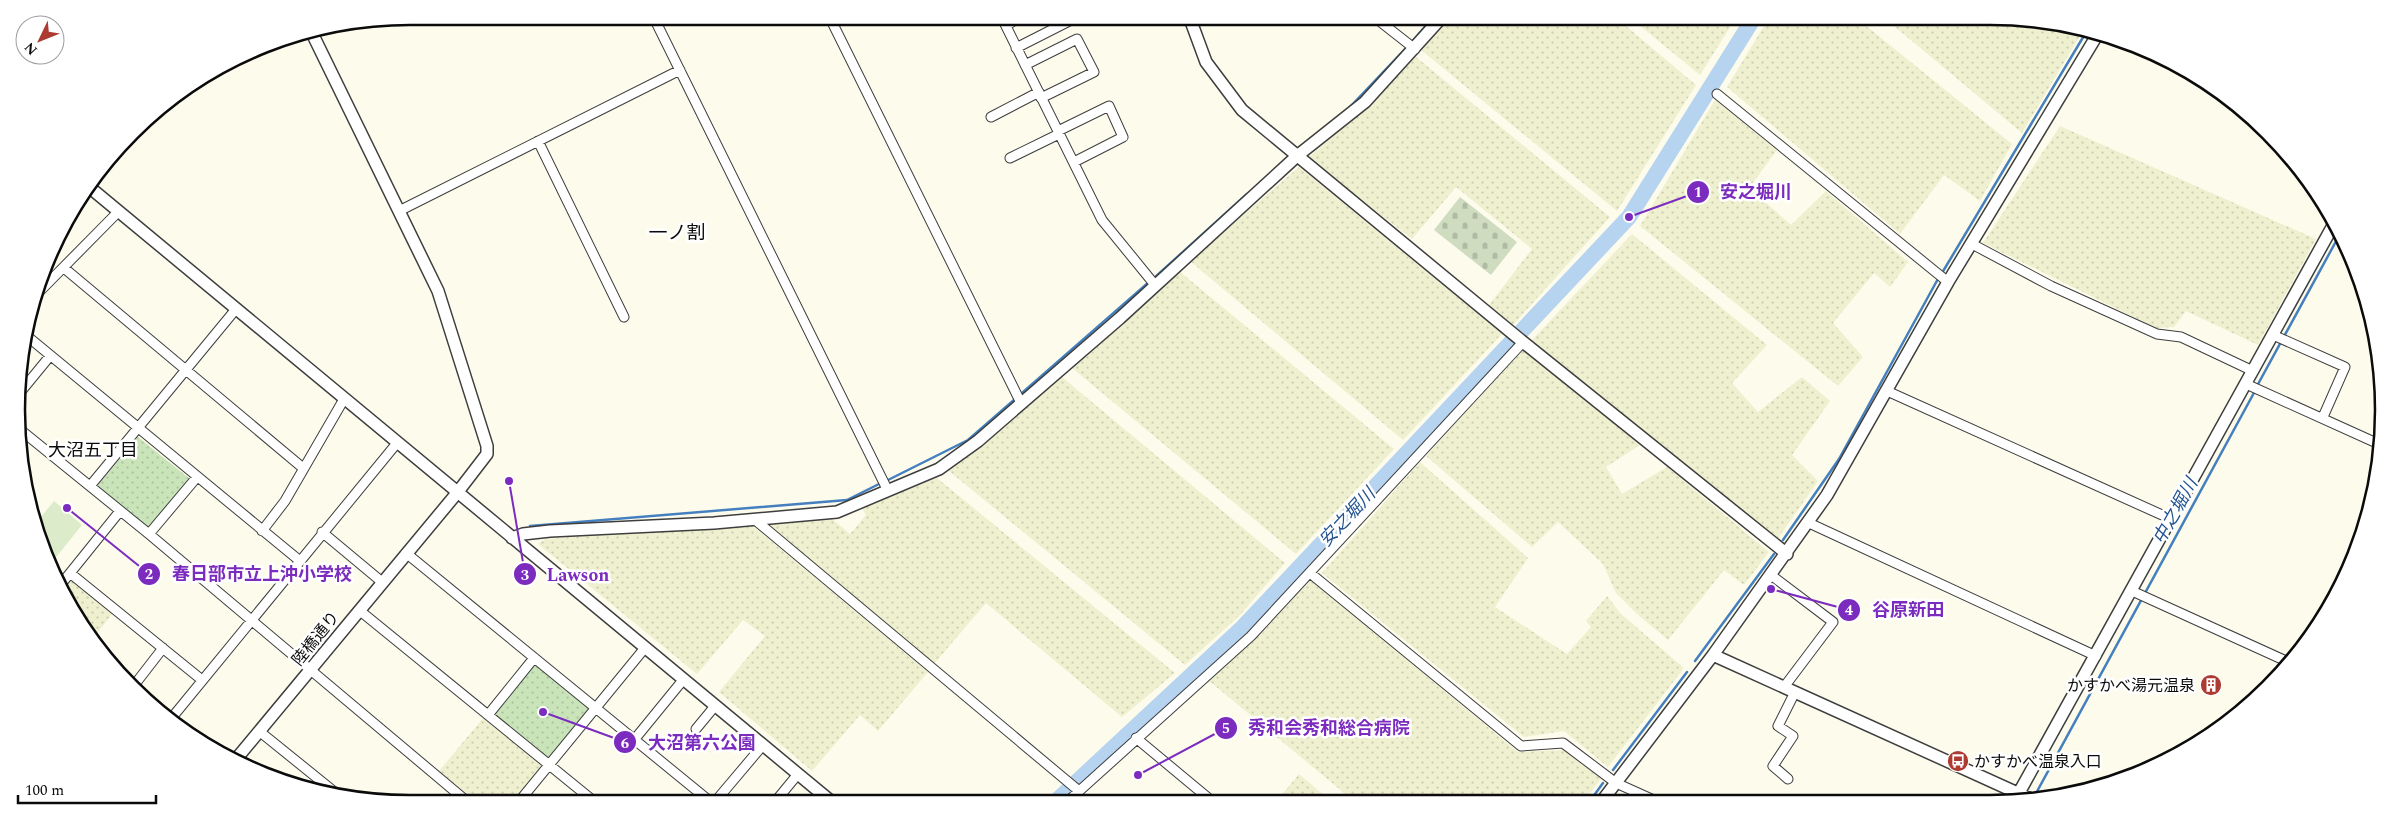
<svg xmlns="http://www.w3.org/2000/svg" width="2400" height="820" font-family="Spectral,'Noto Sans JP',serif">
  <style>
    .farmland { fill: url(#farmland-dots) }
    .cemetery { fill: url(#cemetery-stones) }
    .park { fill: url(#park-dots) }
    .pitch { fill: #dcecca }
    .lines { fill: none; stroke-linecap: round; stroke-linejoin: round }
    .stream { stroke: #447fbf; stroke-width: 2.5 }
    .river { stroke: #b6d3ef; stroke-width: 16 }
    .minor-casing { stroke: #3e3e3e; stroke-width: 11 }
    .tertiary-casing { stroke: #3e3e3e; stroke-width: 14 }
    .minor { stroke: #fff; stroke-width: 9 }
    .tertiary { stroke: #fff; stroke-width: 11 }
    .labels { text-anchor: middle; stroke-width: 5; stroke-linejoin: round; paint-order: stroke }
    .street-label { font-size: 16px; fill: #0b0b0b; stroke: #fff }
    .poi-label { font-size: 16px; fill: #0b0b0b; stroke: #fff; text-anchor: end }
    .neighbourhood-label { font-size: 18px; fill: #0b0b0b; stroke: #fff }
    .water-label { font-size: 18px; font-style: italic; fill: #225390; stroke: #fff }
    .quarter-label { font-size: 19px; fill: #0b0b0b; stroke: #fff }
    .rim { fill: none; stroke: #0b0b0b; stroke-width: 2.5 }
    .leader { fill: none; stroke: #7b2cbf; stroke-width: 2 }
    .callout-dot { fill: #7b2cbf; stroke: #fff; stroke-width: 2 }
    .mark-label { font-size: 15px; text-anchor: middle; font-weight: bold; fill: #fff }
    .callout-label { font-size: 18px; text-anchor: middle; font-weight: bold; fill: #7b2cbf; stroke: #fff; stroke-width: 5; stroke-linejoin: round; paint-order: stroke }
  </style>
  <defs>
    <pattern id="farmland-dots" width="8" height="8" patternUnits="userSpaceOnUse" patternTransform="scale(1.25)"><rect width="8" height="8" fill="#eff0cf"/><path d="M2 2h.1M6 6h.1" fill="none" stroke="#ccccb0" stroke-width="1.8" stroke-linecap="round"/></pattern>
    <pattern id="cemetery-stones" width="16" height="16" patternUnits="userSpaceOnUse" patternTransform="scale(1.25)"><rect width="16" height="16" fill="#cfdcc0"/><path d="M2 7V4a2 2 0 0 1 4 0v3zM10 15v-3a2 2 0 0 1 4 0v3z" fill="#b0bba4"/></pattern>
    <pattern id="park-dots" width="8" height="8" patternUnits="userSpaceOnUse" patternTransform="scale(1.25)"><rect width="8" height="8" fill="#cae4b9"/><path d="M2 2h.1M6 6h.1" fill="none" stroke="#acc29e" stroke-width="1.8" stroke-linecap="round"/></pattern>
  </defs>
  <rect width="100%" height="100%" fill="#fdfcec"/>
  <path class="farmland" d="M1449 16H1614L1696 85 1617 211 1421 50Z
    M1628 16H1737L1700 75Z
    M1770 16H1854L2012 144 1980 201 1944 175 1900 234 1727 87Z
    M1882 16H1990L1998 17 2009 27 2016 20 2084 29 2022 133Z
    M1415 56 1610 217 1513 325 1489 305 1532 249 1456 187 1412 239 1308 158 1366 107Z
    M1715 100 1777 150 1749 188 1791 225 1826 191 1908 262 1890 287 1874 273 1833 323 1863 357 1838 386 1640 226Z
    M2060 126 2316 239 2258 345 2186 311 2174 327 2156 328 1983 243Z
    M1299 167 1502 334 1403 440 1190 261Z
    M1632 234 1767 345 1732 383 1758 412 1802 377 1830 401 1792 455 1818 481 1777 540 1532 340Z
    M1179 271 1394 449 1296 554 1072 368 1092 352Z
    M1523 348 1640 445 1606 467 1622 494 1667 467 1769 552 1744 585 1724 570 1668 640 1637 614 1616 593 1603 564 1558 522 1532 547 1426 456Z
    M1062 377 1285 563 1240 615 1185 665 949 471Z
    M1420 462 1528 558 1495 607 1567 654 1591 627 1586 621 1607 596 1620 613 1684 668 1608 767 1564 731 1524 737 1322 573Z
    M937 478 1175 673 1122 717 986 603 934 664 763 522 830 517 850 534 866 515 861 507Z
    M749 523 928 672 878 731 860 715 812 771 719 692 765 636 743 620 697 674 538 544 545 539Z
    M71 578 113 613 92 640 83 629 64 587Z
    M1310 580 1518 752 1564 750 1601 779 1584 801 1355 802 1208 680 1261 634Z
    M484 717 543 766 511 804H479L439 771Z
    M1299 774 1332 802H1276Z"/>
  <path class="cemetery" d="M1460 197 1517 242 1491 275 1434 230Z"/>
  <path class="park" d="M138 437 190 479 149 530 97 486Z
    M535 664 591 709 550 759 495 714Z"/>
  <path class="pitch" d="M54 501 82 525 53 561 35 524Z"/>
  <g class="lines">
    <path class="stream" d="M1411 43 1434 16
      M1349 108 1407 47
      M1942 273 2088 29
      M1153 279 1247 194
      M2257 386 2340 234
      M886 481 968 440 1149 282
      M530 526 847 500 881 483
      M1783 540 1839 459 1939 277
      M1695 661 1774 554
      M1613 770 1687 672
      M2034 797 2255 391
      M1590 801 1603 783"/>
    <path class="river" d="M1055 802 1243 627 1629 217 1755 16"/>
    <g class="minor-casing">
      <path id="minor" d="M653 16 888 491
        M829 16 1021 403
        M1001 16 1102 220 1155 285
        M1373 16 1415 49
        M1006 26 1021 16
        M1016 48 1079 16
        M1025 65 1077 39 1094 72 1041 98
        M1717 94 1948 282
        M991 117 1039 92
        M1058 131 1109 106 1123 137 1074 162
        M538 141 624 317
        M1010 158 1059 134
        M399 211 680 70
        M1972 244 2051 286 2157 334 2181 337 2253 371
        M64 268 303 468
        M40 291 119 211
        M2273 335 2345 367 2323 417
        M27 336 300 561
        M2246 384 2381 445
        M1887 391 2171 519
        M18 395 50 356
        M17 427 149 534 470 804
        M90 486 236 309
        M754 519 1079 791
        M1809 523 2096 656
        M262 531 285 501 344 399
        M322 532 382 582
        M149 534 197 477
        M406 553 712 803
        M70 573 202 680
        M1310 573 1521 746 1563 743 1616 783 1656 801
        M1771 575 1833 622 1784 687
        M62 583 120 511
        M2132 591 2286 661
        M359 610 596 803
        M132 688 163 648
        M488 715 534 658
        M170 720 397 443
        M696 729 715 706
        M259 731 337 794
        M1136 738 1213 802
        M634 740 683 680
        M1788 779 1773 766 1793 736 1778 726 1795 692
        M779 797 798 774
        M1067 802 1251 636 1523 342
        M714 803 763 745
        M517 804 644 649"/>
    </g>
    <g class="tertiary-casing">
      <path id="tertiary" d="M1189 16 1206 62 1242 110 1523 342 1787 554
        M88 186 833 803
        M512 538 523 534 550 531 714 523 837 512 939 469 978 441 1120 318 1297 156 1365 102 1443 16
        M1713 655 2033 800
        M237 758 457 493 487 454V446L438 291 311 31
        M2015 800 2335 222
        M1602 801 1713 655 1827 495 1948 282 2099 32"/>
    </g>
    <use href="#minor" class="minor"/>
    <use href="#tertiary" class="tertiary"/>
  </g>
  <defs>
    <g id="building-disc" transform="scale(1.125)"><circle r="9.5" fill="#ad3b32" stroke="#fff"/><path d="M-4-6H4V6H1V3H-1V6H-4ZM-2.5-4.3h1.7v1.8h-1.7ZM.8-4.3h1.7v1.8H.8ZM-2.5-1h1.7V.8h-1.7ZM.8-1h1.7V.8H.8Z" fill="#fff"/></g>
    <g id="bus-disc" transform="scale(1.125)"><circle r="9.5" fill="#ad3b32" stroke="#fff"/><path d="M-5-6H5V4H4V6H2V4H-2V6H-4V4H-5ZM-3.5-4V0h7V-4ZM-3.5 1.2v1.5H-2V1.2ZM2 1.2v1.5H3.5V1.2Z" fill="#fff"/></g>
  </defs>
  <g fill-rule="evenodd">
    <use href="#building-disc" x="2211" y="685"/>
    <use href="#bus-disc" x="1958" y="761"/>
  </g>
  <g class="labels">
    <g class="street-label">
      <text transform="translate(315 638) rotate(-51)" y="6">陸橋通り</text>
    </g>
    <g class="poi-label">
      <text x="2195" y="691">かすかべ湯元温泉</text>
      <text x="1974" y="767" text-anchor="start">かすかべ温泉入口</text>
    </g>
    <g class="neighbourhood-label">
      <text x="93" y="456">大沼五丁目</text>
    </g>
    <g class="water-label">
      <text transform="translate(2175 511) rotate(-61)" y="6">中之堀川</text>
      <text transform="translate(1347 517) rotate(-47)" y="6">安之堀川</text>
    </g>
    <g class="quarter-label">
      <text x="677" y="239">一ノ割</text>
    </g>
  </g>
  <path d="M0 0H2400V820H0ZM410 25H1990A385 385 0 0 1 2375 410V410A385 385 0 0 1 1990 795H410A385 385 0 0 1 25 410V410A385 385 0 0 1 410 25Z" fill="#fff" fill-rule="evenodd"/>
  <path class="rim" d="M410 25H1990A385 385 0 0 1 2375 410V410A385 385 0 0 1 1990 795H410A385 385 0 0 1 25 410V410A385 385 0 0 1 410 25Z"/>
  <path class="leader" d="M1629 217L1698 192M67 508L149 574M509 481L525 574M1771 589L1849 610M1138 775L1226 728M543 712L625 742"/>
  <g class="callout-dot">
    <circle cx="1629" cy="217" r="5"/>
    <circle cx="67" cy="508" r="5"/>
    <circle cx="509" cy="481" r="5"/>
    <circle cx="1771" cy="589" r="5"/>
    <circle cx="1138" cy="775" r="5"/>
    <circle cx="543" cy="712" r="5"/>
    <circle cx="1698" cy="192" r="12"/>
    <circle cx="149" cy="574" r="12"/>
    <circle cx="525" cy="574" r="12"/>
    <circle cx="1849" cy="610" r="12"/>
    <circle cx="1226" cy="728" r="12"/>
    <circle cx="625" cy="742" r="12"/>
  </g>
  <g class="mark-label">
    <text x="1698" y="197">1</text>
    <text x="149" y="579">2</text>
    <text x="525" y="580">3</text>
    <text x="1849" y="615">4</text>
    <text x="1226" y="733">5</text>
    <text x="625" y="748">6</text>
  </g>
  <g class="callout-label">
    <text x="1756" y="198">安之堀川</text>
    <text x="262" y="580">春日部市立上沖小学校</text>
    <text x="578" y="581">Lawson</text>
    <text x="1908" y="616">谷原新田</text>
    <text x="1329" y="734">秀和会秀和総合病院</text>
    <text x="702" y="749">大沼第六公園</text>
  </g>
  <g transform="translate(40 40) rotate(227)"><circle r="24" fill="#ffffff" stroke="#9d9d9d"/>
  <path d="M0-4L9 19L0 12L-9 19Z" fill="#ad3b32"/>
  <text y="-8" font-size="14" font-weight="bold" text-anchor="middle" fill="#0b0b0b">N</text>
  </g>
  <path d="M18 795v8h138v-8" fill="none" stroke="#0b0b0b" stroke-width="2.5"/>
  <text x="25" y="795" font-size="15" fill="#0b0b0b" stroke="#ffffff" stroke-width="4" paint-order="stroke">100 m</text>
</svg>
